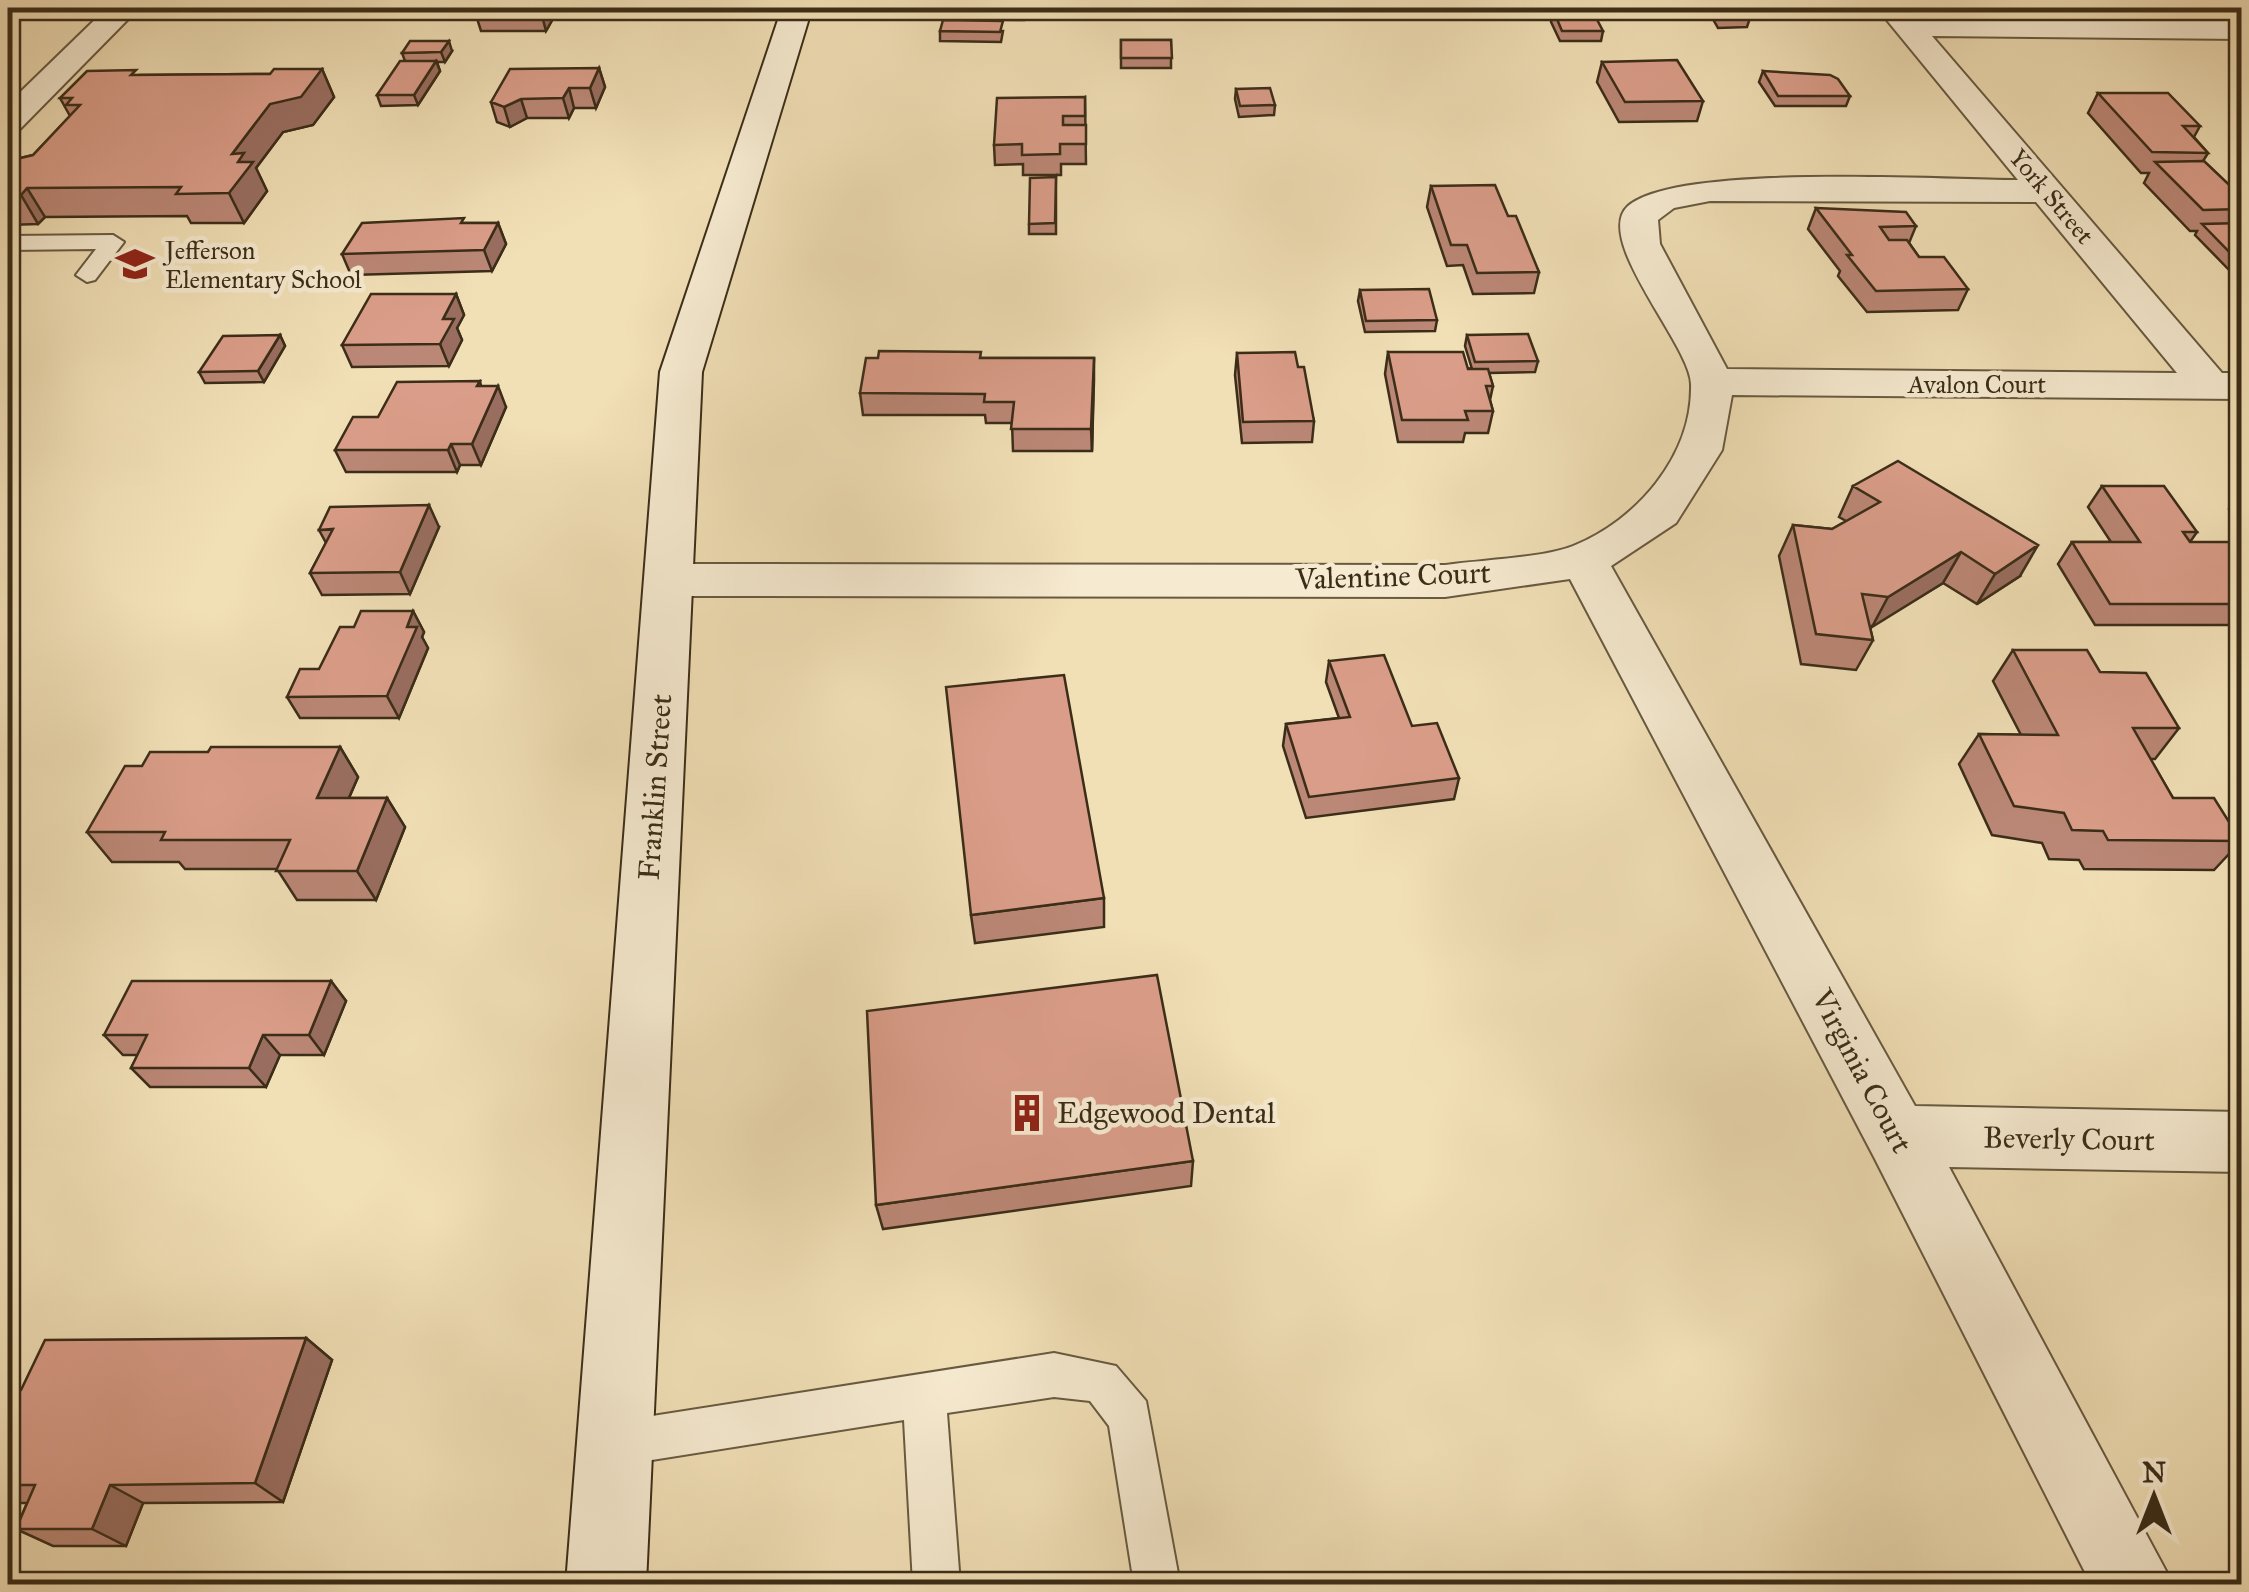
<svg xmlns="http://www.w3.org/2000/svg" width="2249" height="1592" font-family="'IM FELL Great Primer',serif">
  <style>
    .lines { fill: none; stroke-linecap: round; stroke-linejoin: round }
    .lane-casing { stroke: #685a40; stroke-width: 4 }
    .street-casing { stroke: #685a40; stroke-width: 4 }
    .secondary-casing { stroke: #3b2d18; stroke-width: 4 }
    .lane { fill: #f6ead0; fill-rule: evenodd }
    .street { fill: #f6ead0; fill-rule: evenodd }
    .secondary { fill: #f6ead0; fill-rule: evenodd }
    .wall { fill: #bb8776; stroke: #3b2d18; stroke-width: 2.5 }
    .shaded-wall { fill: #996e60; stroke: #3b2d18; stroke-width: 2.5 }
    .building { fill: #da9d89; stroke: #3b2d18; stroke-width: 2.5 }
    .labels { text-anchor: middle; stroke-width: 9; stroke-linejoin: round; paint-order: stroke }
    .far-street-label { font-size: 25px; fill: #3b2d18; stroke: #f6ead0 }
    .far-poi-label { font-size: 25px; fill: #3b2d18; stroke: #f6ead0; text-anchor: start }
    .street-label { font-size: 30px; fill: #3b2d18; stroke: #f6ead0 }
    .poi-label { font-size: 30px; fill: #3b2d18; stroke: #f6ead0; text-anchor: start }
  </style>
  <rect width="100%" height="100%" fill="#f1dfb6"/>
  <filter id="stains"><feTurbulence type="fractalNoise" baseFrequency=".002" numOctaves="4"/><feColorMatrix values="0 0 0 0 .2 0 0 0 0 .09 0 0 0 0 .02 0 0 0 .5 -.17"/></filter>
  <radialGradient id="worn" r=".72"><stop offset=".6" stop-color="#630" stop-opacity="0"/><stop offset="1" stop-color="#630" stop-opacity=".3"/></radialGradient>
  <g class="lines">
    <g class="lane-casing">
      <path id="lane" d="M113 235 124 242 95 280 87 282 76 275 96 249 8 250V236Z
        M1054 1353 1116 1366 1146 1401 1180 1584H1134L1109 1426 1090 1401 1054 1397 947 1413 960 1584H913L904 1420 614 1466 598 1460 592 1444 598 1428 614 1422Z"/>
    </g>
    <g class="street-casing">
      <path id="street" d="M107 8H139L20 129 8 132V104Z
        M1877 8H1908L1916 17 2242 21V39L1932 36 2222 373H2242V399L1732 395 1722 450 1676 523 1611 566 1915 1106 2242 1112V1172L1949 1167 2173 1584H2091L1874 1157 1570 579 1445 597 668 596 651 591 644 580 651 569 668 564 1445 565C1479 560 1543 558 1573 546 1636 521 1693 456 1691 384 1691 346 1592 239 1628 206 1677 163 1942 180 2018 180ZM1710 201 2036 202 2177 373 1727 369 1660 244 1658 220 1674 208Z"/>
    </g>
    <g class="secondary-casing">
      <path id="secondary" d="M782 8H812L702 372 646 1584H566L660 372Z"/>
    </g>
    <use href="#lane" class="lane"/>
    <use href="#street" class="street"/>
    <use href="#secondary" class="secondary"/>
  </g>
  <path class="wall" d="M472 8H559L546 31H481L475 12H473Z
    M915 8H1025L1024 20 916 19Z
    M1429 8H1453L1452 19H1433Z
    M1710 8H1744L1750 18 1747 27 1718 28 1709 12Z
    M1554 12 1603 31 1601 41H1560L1551 22Z
    M940 31H1003L1001 42 940 41Z
    M1121 40H1171V68H1121Z
    M452 51 445 62H437L440 71 418 105 381 106 377 95 405 61 402 53Z
    M1602 62 1703 101 1697 121 1619 122 1597 82Z
    M599 68 605 87 596 108H574L569 118H527L510 127 497 122 491 102Z
    M322 69 334 97 313 125 283 132 256 168 267 191 244 223H191L187 216 45 217 38 224 8 225V161L33 155 70 116 60 98 139 75 270 74Z
    M1763 71 1850 96 1846 106H1775L1759 82Z
    M1236 89 1275 105 1274 115 1239 117 1235 99Z
    M2098 93 2200 126 2194 137 2208 153 2203 161 2242 197V275H2234L2195 235 2197 231H2190L2144 183 2149 173H2141L2088 113Z
    M1085 97 1086 164H1061V175H1023V164L995 165 994 145Z
    M1056 177V234H1029V224Z
    M1431 186 1508 216 1539 272 1534 293 1473 294 1463 265 1447 266 1427 207Z
    M1816 208 1916 226 1909 243 1919 257 1968 289 1958 310 1867 312 1838 276 1840 271 1808 229Z
    M465 223H498L506 244 492 271 351 275 342 254Z
    M1360 290 1437 320 1435 331 1365 332 1358 301Z
    M456 294 464 315 457 328 462 340 449 366 352 367 342 345Z
    M280 335 285 346 264 382 205 383 199 372Z
    M1467 335 1538 361 1535 372 1489 373 1493 386 1490 400 1493 411 1488 433H1465L1463 442H1398L1385 374 1388 352 1472 369 1465 346Z
    M1237 353 1298 367 1314 421 1312 442 1242 443 1235 375Z
    M981 358H1094L1092 451H1013L1012 423H986L985 415H863L860 393Z
    M480 381 481 386 506 407 481 465H460L457 472H346L335 450 378 417Z
    M1853 486 2020 576 1977 604 1943 583 1870 627 1873 640 1856 670 1801 664 1779 556 1793 525 1832 529 1846 521 1839 517Z
    M2102 486 2197 532 2190 542 2242 551V625H2095L2058 564 2072 542H2111L2088 507Z
    M2242 491V525L2229 509Z
    M439 527 410 594 322 595 310 573 326 543 319 530Z
    M413 611 424 632 422 637 428 648 399 718H300L287 697 319 669 354 627Z
    M2013 650 2100 672 2179 728 2155 759H2150L2173 798 2241 841 2214 870 2084 869 2079 860 2049 859 2042 843 1992 835 1959 764 1979 734 2021 735 1993 681Z
    M1329 661 1412 726 1459 778 1454 799 1306 818 1283 746 1286 724 1339 718 1326 682Z
    M340 747 358 777 349 798H387L405 827 376 900H297L277 869H185L179 862H112L87 832 142 766 208 752Z
    M1104 898V927L975 943 971 915Z
    M331 981 346 1001 324 1055H280L266 1087H150L131 1068 138 1055H123L104 1035Z
    M1193 1161 1191 1186 883 1229 876 1205Z
    M306 1338 332 1360 283 1502 143 1503 126 1546H53L16 1529 27 1503H15L8 1500V1390H21Z"/>
  <path class="shaded-wall" d="M543 8H559L546 31 541 12Z
    M449 41 452 51 445 62 441 52Z
    M436 61 440 71 418 105 414 95Z
    M599 68 605 87 596 108 590 88Z
    M322 69 334 97 313 125 283 132 256 168 267 191 244 223 229 193 232 154 270 104Z
    M569 88 574 108 569 118 563 98Z
    M521 99 527 118 510 127 504 107Z
    M27 188 45 217 38 224 21 195Z
    M498 223 506 244 492 271 484 250Z
    M456 294 464 315 457 328 462 340 449 366 440 344 443 319Z
    M280 335 285 346 264 382 258 371Z
    M1094 358V380L1092 451 1091 429Z
    M498 386 506 407 481 465 472 444Z
    M451 444 460 465 457 472 448 450Z
    M429 505 439 527 410 594 400 572Z
    M2038 545 2020 576 1977 604 1995 574Z
    M1961 552 1943 583 1872 627 1888 597Z
    M413 611 424 632 422 637 428 648 399 718 387 696 407 627Z
    M340 747 358 777 336 827 317 798Z
    M387 798 405 827 376 900 357 871Z
    M331 981 346 1001 324 1055 309 1035Z
    M263 1035 280 1055 266 1087 249 1068Z
    M306 1338 332 1360 283 1502 255 1483Z
    M110 1485 143 1503 126 1546 92 1529Z"/>
  <path class="building" d="M478 8H543L541 12H475Z
    M1434 8H1453L1454 9H1434Z
    M1715 8H1744L1750 18H1721Z
    M1554 12H1593L1603 31H1562Z
    M943 20 1003 21 1000 32 940 31Z
    M1121 40H1171L1172 58H1121Z
    M410 41H449L441 52 402 53Z
    M1677 60 1703 101 1625 102 1602 62Z
    M400 61H436L414 95H377Z
    M599 68 590 88H569L563 98 521 99 504 107 491 102 510 69Z
    M274 69H322L301 97 270 104 232 154 244 153 238 162H253L229 193 176 194 181 187 27 188 21 195H8V161L33 155 80 105H66L72 98H60L87 71 136 70 131 75 270 74Z
    M1763 71 1830 75 1838 79 1850 96H1778Z
    M1270 88 1275 105 1240 106 1236 89Z
    M2098 93H2168L2200 126H2183L2208 153 2152 152Z
    M1085 97V116H1063V125H1086V144H1060V154L1022 155V144L994 145 997 98Z
    M2204 161 2242 197V209L2203 210 2155 162Z
    M1056 177 1055 223 1029 224 1030 178Z
    M1495 185 1508 216H1516L1539 272 1477 273 1467 245H1451L1431 186Z
    M1816 208 1906 212 1916 226 1880 227 1889 240H1907L1919 257H1944L1968 289 1876 291 1847 255H1852Z
    M464 218 461 223H498L484 250 342 254 362 223Z
    M2242 223V264H2241L2202 224Z
    M1429 289 1437 320 1366 321 1360 290Z
    M371 294H456L443 319H454L440 344 342 345Z
    M1528 334 1538 361 1475 362 1467 335Z
    M280 335 258 371 199 372 223 336Z
    M879 351 981 352 980 358H1094L1091 429H1011L1014 402H984L985 394 860 393 866 358H878Z
    M1295 352 1298 367H1304L1314 421 1243 422 1237 353Z
    M1388 352H1463L1468 369H1488L1493 386H1486L1493 411H1465L1468 420H1402Z
    M480 381 477 386H498L472 444H451L448 450H335L353 417H378L397 382Z
    M1898 461 2038 545 1995 574 1961 552 1888 597 1862 594 1873 640 1816 634 1793 525 1832 529 1880 502 1853 486Z
    M2102 486H2164L2197 532H2183L2190 542H2235L2242 551V604H2110L2072 542H2140Z
    M429 505 400 572 310 573 333 529 319 530 330 507Z
    M361 611H413L407 627H417L387 696 287 697 300 669H319L340 627H354Z
    M2013 650H2087L2100 672 2146 673 2179 728H2133L2173 798H2214L2241 841 2108 840 2103 831 2072 830 2064 813 2014 806 1979 734 2058 735Z
    M1384 655 1412 726 1437 723 1459 778 1309 797 1286 724 1350 717 1329 661Z
    M1064 675 1104 898 971 915 946 687Z
    M211 747H340L317 798H387L357 871H276L290 840H161L165 832H87L125 766H142L150 752H208Z
    M1157 975 1193 1161 876 1205 867 1011Z
    M132 981H331L309 1035H263L249 1068H131L147 1035H104Z
    M306 1338 255 1483 110 1485 92 1529H16L35 1485H8V1390H21L45 1340Z"/>
  <defs>
    <g id="school-bare" transform="scale(3)"><path d="M0-5L7-2L0 1L-7-2ZM-4 1L0 2.5L4 1V4Q0 6-4 4Z" fill="#8f2418" stroke="#f6ead0" stroke-width="2.5" paint-order="stroke"/></g>
    <g id="building-bare" transform="scale(3)"><path d="M-4-6H4V6H1V3H-1V6H-4ZM-2.5-4.3h1.7v1.8h-1.7ZM.8-4.3h1.7v1.8H.8ZM-2.5-1h1.7V.8h-1.7ZM.8-1h1.7V.8H.8Z" fill="#8f2418" stroke="#f6ead0" stroke-width="2.5" paint-order="stroke"/></g>
  </defs>
  <g fill-rule="evenodd">
    <use href="#school-bare" x="135" y="264"/>
    <use href="#building-bare" x="1027" y="1113"/>
  </g>
  <g class="labels">
    <g class="far-street-label">
      <text transform="translate(2052 196) rotate(50)" y="9">York Street</text>
      <text x="1977" y="393">Avalon Court</text>
    </g>
    <g class="far-poi-label">
      <text x="165" y="259">Jefferson<tspan x="165" dy="29">Elementary School</tspan></text>
    </g>
    <g class="street-label">
      <text transform="translate(1393 576) rotate(-2)" y="10">Valentine Court</text>
      <text transform="translate(655 787) rotate(-86)" y="10">Franklin Street</text>
      <text transform="translate(1862 1071) rotate(62)" y="10">Virginia Court</text>
      <text transform="translate(2069 1139) rotate(1)" y="10">Beverly Court</text>
    </g>
    <g class="poi-label">
      <text x="1057" y="1123">Edgewood Dental</text>
    </g>
  </g>
  <rect width="2249" height="1592" fill="none" stroke="#f1dfb6" stroke-width="40"/>
  <rect x="10" y="10" width="2229" height="1572" fill="none" stroke="#3b2d18" stroke-width="5"/>
  <rect x="20" y="20" width="2209" height="1552" fill="none" stroke="#3b2d18" stroke-width="2.5"/>
  <g transform="translate(2154 1497)" stroke="#f6ead0" stroke-width="8" paint-order="stroke">
  <path d="M0-8L18 38L0 25L-18 38Z" fill="#3b2d18"/>
  <text y="-15" font-size="28" font-weight="bold" text-anchor="middle" fill="#3b2d18">N</text>
  </g>
  <rect width="100%" height="100%" filter="url(#stains)"/>
  <rect width="100%" height="100%" fill="url(#worn)"/>
</svg>
